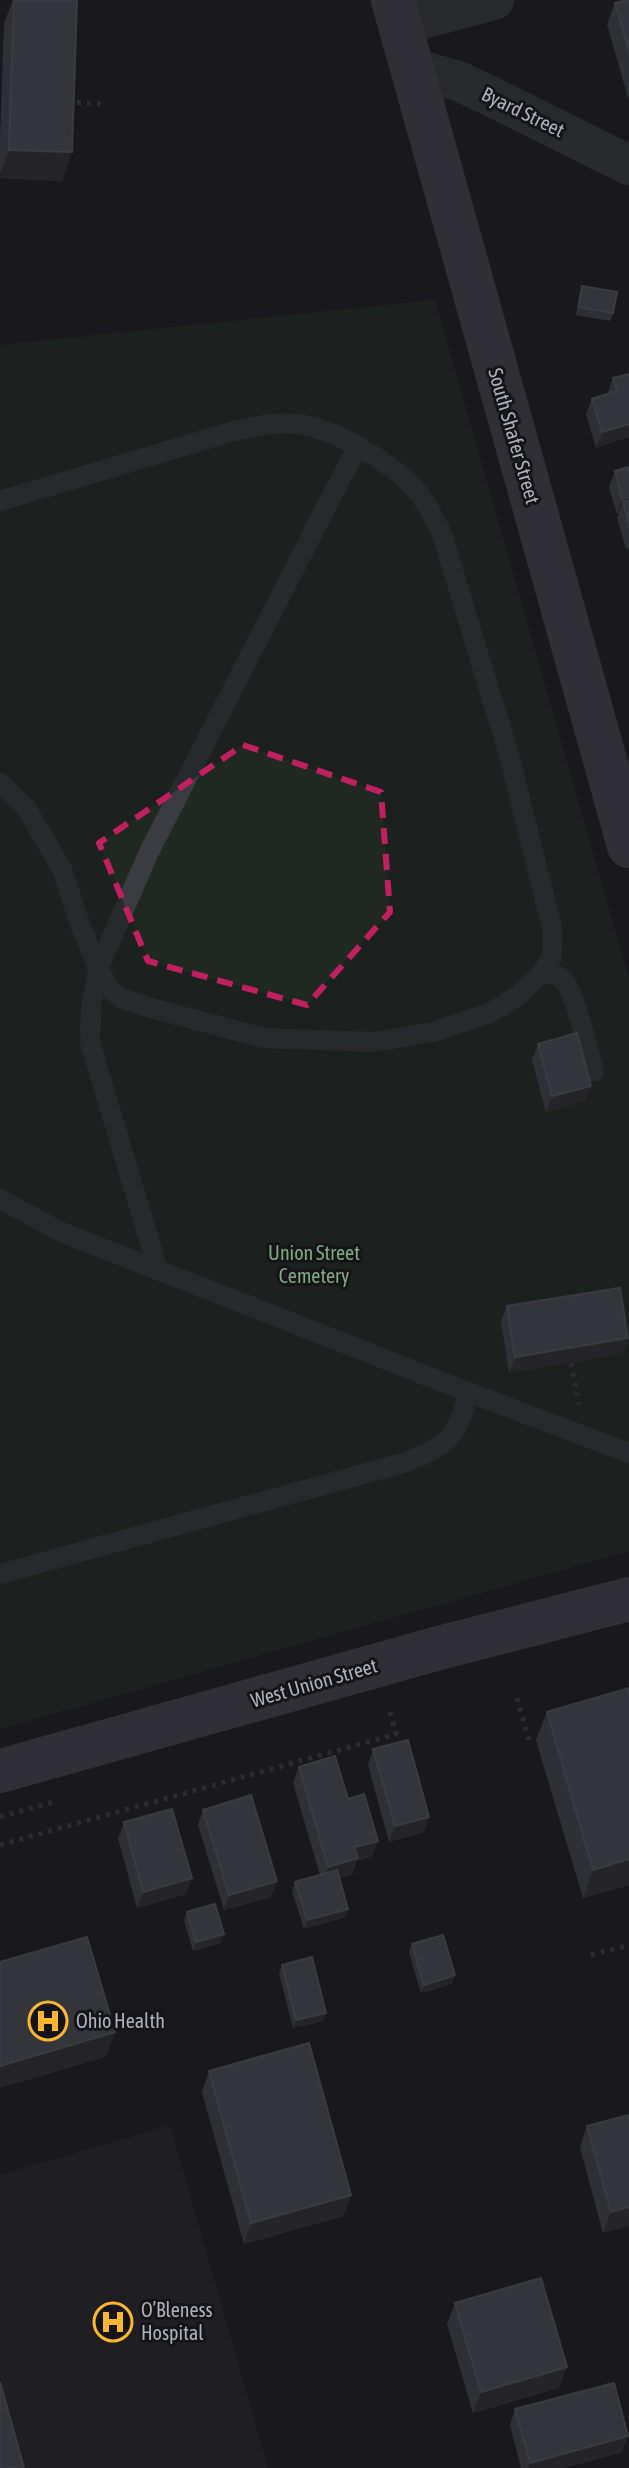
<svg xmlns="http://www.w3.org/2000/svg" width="629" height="2468" font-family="'Asap Condensed',sans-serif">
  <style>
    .built { fill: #26262a }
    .green { fill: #202921 }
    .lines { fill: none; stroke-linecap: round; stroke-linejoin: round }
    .path { stroke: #414349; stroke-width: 5; stroke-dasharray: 4 6; stroke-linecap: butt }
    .lane { stroke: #3b3c42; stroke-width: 20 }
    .street { stroke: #3b3c42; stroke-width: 40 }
    .secondary { stroke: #494b52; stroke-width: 44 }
    .wall { fill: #4b4d52 }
    .shaded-wall { fill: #333438 }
    .building { fill: #56575e; stroke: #63656c; stroke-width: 2 }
    .marked { fill: none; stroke: #c12060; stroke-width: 6; stroke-dasharray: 16 10; stroke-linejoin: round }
    .labels { text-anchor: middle; stroke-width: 6; stroke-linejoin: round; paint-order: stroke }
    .street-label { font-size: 20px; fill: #acb1bd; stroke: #151518 }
    .park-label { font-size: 20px; fill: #82a984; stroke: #151518 }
    .poi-label { font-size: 20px; fill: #acb1bd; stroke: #151518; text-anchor: start }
  </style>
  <rect width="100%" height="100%" fill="#1a1a1d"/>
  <path class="built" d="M170 2125 268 2468H0V2175Z"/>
  <path class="green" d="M435 300 629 979V1551L0 1729V345Z"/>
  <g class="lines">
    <path class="path" d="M67 102 102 104
      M571 1363 579 1405
      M517 1698 529 1740
      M0 1817 53 1802
      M0 1845 396 1734 389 1708
      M591 1955 629 1945"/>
    <path class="lane" d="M357 447 149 852 98 969 91 1008 90 1042 158 1270 468 1392 629 1453
      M0 501 234 431C254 427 274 422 295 424 334 428 386 459 413 487 426 501 434 518 442 534L509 755 553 932 552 956 542 973 520 994 490 1013 433 1032 372 1042 264 1038 151 1008 123 999 112 991 98 969 79 921 62 869 26 808 0 782
      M542 973C550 973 560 975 565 982 576 997 588 1051 594 1072
      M0 1199 61 1232 158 1270
      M0 1574 403 1463C445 1447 459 1438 468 1392"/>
    <path class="street" d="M400 25 494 0
      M413 68 458 81 478 90 629 165"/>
    <path class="secondary" d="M393 0 629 846
      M0 1771 439 1648 629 1599"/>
  </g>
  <path class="wall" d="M13 0H77L62 181 0 178V139L4 23Z
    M629 0V101L607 24 615 3Z
    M582 286 613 313 610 321 576 315 579 295Z
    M629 374 596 448 586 414 592 399 607 394 613 378Z
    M629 467V548L626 549 617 518 619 514H617L609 487 615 471Z
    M538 1044 591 1086 585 1101 546 1112 532 1060Z
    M507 1306 628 1338 622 1354 509 1373 501 1321Z
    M629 1688V1885L583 1898 536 1740 547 1712Z
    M373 1749 424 1832 389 1842 368 1765Z
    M299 1767 348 1799 372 1856 357 1861 352 1874 339 1878 348 1909 345 1917 304 1929 292 1891 295 1882 320 1875 293 1783Z
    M203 1810 271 1897 224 1910 198 1825Z
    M124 1822 192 1878 186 1894 137 1908 118 1838Z
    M187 1912 224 1934 221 1943 193 1951 184 1920Z
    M412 1944 452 1984 421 1993 409 1952Z
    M282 1965 323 2021 293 2028 279 1973Z
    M209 2071 351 2195 343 2216 244 2244 202 2092Z
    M587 2126 629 2226 603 2233 580 2147Z
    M455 2303 559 2388 473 2413 447 2324Z
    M515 2409 622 2452 563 2468H521L510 2425Z"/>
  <path class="shaded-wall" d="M9 150 72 152 62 181 0 178V174Z
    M629 424V437L596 448 602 432Z
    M629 497V511L623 502 619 514H617L622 499Z
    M591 1086 585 1101 546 1112 552 1096Z
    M628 1338 622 1354 509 1373 515 1357Z
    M429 1817 424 1832 389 1842 395 1826Z
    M378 1841 372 1856 357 1861 352 1874 322 1883 328 1867 354 1847Z
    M629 1859V1885L583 1898 593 1870Z
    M192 1878 186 1894 137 1908 143 1892Z
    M277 1881 271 1897 224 1910 229 1895Z
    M348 1909 345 1917 304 1929 307 1920Z
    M224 1934 221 1943 193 1951 196 1942Z
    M455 1975 452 1984 421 1993 424 1985Z
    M326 2013 323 2021 293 2028 296 2020Z
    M115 2032 106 2057 0 2088V2066Z
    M351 2195 343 2216 244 2244 251 2223Z
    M629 2207V2226L603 2233 611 2212Z
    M567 2367 559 2388 473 2413 481 2392Z
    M628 2436 622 2452 563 2468H528L530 2463Z"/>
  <path class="building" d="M14 0H77L72 152 9 150Z
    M627 0H629V52L615 3Z
    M582 286 617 292 613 313 579 307Z
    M629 374V424L602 432 592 399 617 391 613 378Z
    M629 467V497L622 499 615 471Z
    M629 500V525L623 502Z
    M577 1033 591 1086 552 1096 538 1044Z
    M620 1288 628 1338 515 1357 507 1306Z
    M629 1688V1859L593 1870 547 1712Z
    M408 1740 429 1817 395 1826 373 1749Z
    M335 1756 348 1799 364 1794 378 1841 354 1847 358 1858 328 1867 299 1767Z
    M251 1795 277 1881 229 1895 203 1810Z
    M172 1809 192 1878 143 1892 124 1822Z
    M337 1870 348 1909 307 1920 295 1882Z
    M215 1904 224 1934 196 1942 187 1912Z
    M443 1935 455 1975 424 1985 412 1944Z
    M87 1937 115 2032 0 2066V1962Z
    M312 1957 326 2013 296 2020 282 1965Z
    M309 2043 351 2195 251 2223 209 2071Z
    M629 2115V2207L611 2212 587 2126Z
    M541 2278 567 2367 481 2392 455 2303Z
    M0 2382 24 2468H0Z
    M614 2383 628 2436 530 2463 515 2409Z"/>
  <path d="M0 0H629V2468H0ZM243 745 381 792 390 912 307 1005 148 961 99 843Z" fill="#1a1a1d" fill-opacity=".55" fill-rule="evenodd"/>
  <path class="marked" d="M243 745 381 792 390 912 307 1005 148 961 99 843Z"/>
  <defs>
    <g id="hospital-ring" transform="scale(2)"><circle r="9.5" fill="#151518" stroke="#ffb630" stroke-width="1.5"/><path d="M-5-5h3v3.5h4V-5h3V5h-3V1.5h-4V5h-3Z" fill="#ffb630"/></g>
  </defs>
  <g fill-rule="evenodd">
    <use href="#hospital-ring" x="48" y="2021"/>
    <use href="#hospital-ring" x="113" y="2322"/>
  </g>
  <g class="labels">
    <g class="street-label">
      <text transform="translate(523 112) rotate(26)" y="7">Byard Street</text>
      <text transform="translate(514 436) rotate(74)" y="7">South Shafer Street</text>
      <text transform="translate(314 1683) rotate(-16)" y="7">West Union Street</text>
    </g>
    <g class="park-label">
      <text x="314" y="1260">Union Street<tspan x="314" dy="23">Cemetery</tspan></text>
    </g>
    <g class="poi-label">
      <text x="76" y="2028">Ohio Health</text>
      <text x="141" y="2317">O’Bleness<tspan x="141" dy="23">Hospital</tspan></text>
    </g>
  </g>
</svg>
